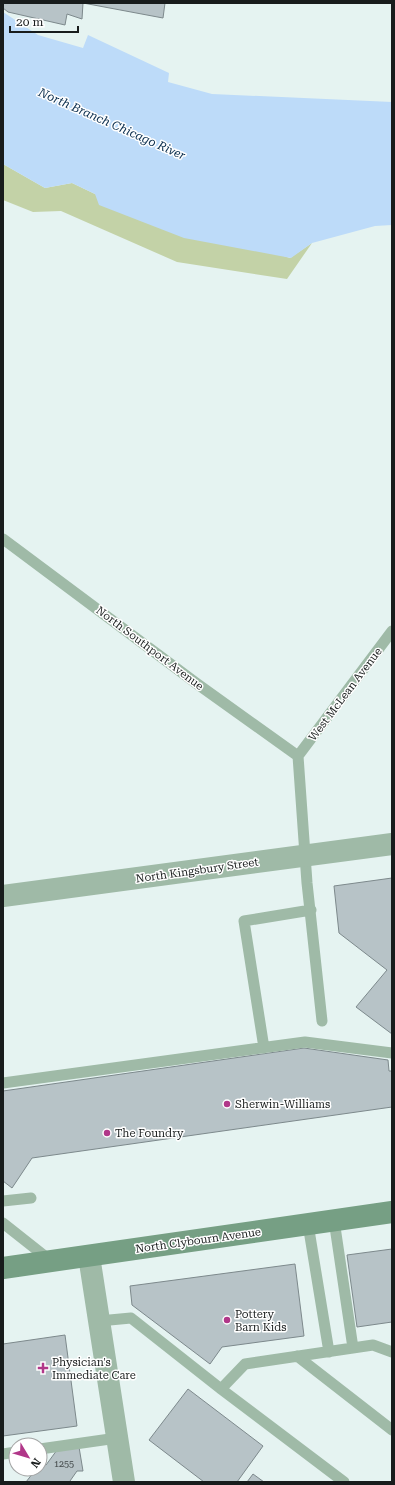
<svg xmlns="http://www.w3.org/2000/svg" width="395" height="1485" font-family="'Roboto Serif',serif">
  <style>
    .green { fill: #c3d2a7 }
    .water { fill: #bddbf9 }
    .building { fill: #b7c3c7; stroke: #7d898c }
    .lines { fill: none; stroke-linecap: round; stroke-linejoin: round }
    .lane { stroke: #9fbaa7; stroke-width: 11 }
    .street { stroke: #9fbaa7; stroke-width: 22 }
    .secondary { stroke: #769f84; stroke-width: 22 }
    .poi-dot { fill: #b13789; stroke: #fff; stroke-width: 1.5 }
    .labels { text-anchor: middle; stroke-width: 3; stroke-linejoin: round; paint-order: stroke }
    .number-label { font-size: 9px; fill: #404647 }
    .street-label { font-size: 11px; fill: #181c1c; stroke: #fff }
    .poi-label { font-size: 11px; fill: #181c1c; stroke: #fff; text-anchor: start }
    .water-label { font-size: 12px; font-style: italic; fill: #092d4d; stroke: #fff }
  </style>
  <rect width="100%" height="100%" fill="#e5f3f1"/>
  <path class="green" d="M3 164 45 188 72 183 95 194 290 258 312 243 287 279 177 262 61 211 33 212 3 200Z"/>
  <path class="water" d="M3 12 38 35 83 48 88 35 169 73 168 82 212 94 392 102V225L375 226 312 243 291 258 184 238 99 205 95 194 72 183 45 188 3 164Z"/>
  <path class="building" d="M3 3H165L163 18 83 3 82 19 67 14 65 25 8 12 3 8Z
    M392 878V1034L356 1007 387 970 339 933 334 886Z
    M304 1048 388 1060 389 1071H392V1107L32 1158 12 1188 3 1181V1091Z
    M392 1249V1322L357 1327 347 1255Z
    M295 1264 304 1336 222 1347 210 1364 132 1305 130 1286Z
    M65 1335 77 1426 3 1436V1344Z
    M188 1389 263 1446 237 1482H204L149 1440Z
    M79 1447 83 1471H77L70 1481 72 1482H26L36 1469H40L41 1462 46 1465 57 1450Z
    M253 1474 264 1482H247Z"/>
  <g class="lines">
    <path class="lane" d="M3 539 196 683 298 756
      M298 756 307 883 322 1021
      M298 756 392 631
      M264 1048 244 921 311 910
      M3 1083 305 1042 392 1053
      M3 1201 31 1198
      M334 1220 353 1348
      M3 1223 51 1261
      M308 1224 329 1352
      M99 1321 131 1318 221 1389 344 1482
      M297 1356 392 1430
      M221 1389 245 1364 373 1345 392 1352
      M40 1449 117 1438
      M3 1454 16 1452"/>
    <path class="street" d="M3 896 392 844
      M89 1256 124 1482"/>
    <path class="secondary" d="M3 1268 392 1212"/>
  </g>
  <g class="poi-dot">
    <circle cx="227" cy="1104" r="4"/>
    <circle cx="107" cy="1133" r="4"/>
    <circle cx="227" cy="1320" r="4"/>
    <path d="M41 1362h4v4h4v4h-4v4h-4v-4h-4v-4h4z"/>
  </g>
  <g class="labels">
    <g class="number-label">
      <text x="64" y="1467">1255</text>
    </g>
    <g class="street-label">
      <text transform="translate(150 648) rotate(37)" y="4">North Southport Avenue</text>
      <text transform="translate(345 694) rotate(-53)" y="4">West McLean Avenue</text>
      <text transform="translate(197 870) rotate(-8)" y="4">North Kingsbury Street</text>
      <text transform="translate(198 1240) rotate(-8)" y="4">North Clybourn Avenue</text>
    </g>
    <g class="poi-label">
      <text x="235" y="1108">Sherwin-Williams</text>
      <text x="115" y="1137">The Foundry</text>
      <text x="235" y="1318">Pottery<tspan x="235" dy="13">Barn Kids</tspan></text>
      <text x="52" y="1366">Physician's<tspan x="52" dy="13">Immediate Care</tspan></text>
    </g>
    <g class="water-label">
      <text transform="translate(112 124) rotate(24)" y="4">North Branch Chicago River</text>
    </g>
  </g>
  <rect width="395" height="1485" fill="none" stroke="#181c1c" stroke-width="8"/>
  <g transform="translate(28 1457) rotate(128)"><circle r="19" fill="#ffffff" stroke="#a3a4a4"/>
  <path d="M0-3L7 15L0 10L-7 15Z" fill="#b13789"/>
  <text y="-6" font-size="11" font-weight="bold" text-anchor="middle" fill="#181c1c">N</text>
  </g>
  <path d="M10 26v6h68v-6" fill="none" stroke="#181c1c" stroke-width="2"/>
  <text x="16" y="26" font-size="12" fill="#181c1c" stroke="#ffffff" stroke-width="3" paint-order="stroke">20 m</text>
</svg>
